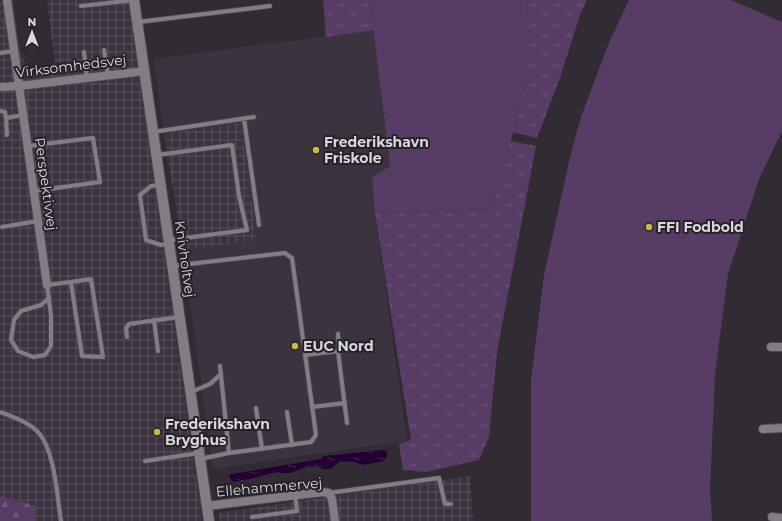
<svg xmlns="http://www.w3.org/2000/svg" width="782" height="521" font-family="Montserrat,sans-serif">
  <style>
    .built { fill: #3c3341 }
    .industrial { fill: url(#industrial-grid) }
    .grass { fill: url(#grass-tufts) }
    .forest { fill: url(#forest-firs) }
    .pitch { fill: #573c66 }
    .water { fill: url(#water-ripples) }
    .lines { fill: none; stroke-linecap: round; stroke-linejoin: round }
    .service-casing { stroke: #4f4a51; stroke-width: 5.5 }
    .minor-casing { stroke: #4f4a51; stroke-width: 10 }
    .tertiary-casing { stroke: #4f4a51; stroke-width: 12 }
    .service { stroke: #827c85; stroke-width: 4 }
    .minor { stroke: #827c85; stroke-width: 8 }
    .tertiary { stroke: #827c85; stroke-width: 10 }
    .poi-dot { fill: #c9bb3a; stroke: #27222a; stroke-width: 1.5 }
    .labels { text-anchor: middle; stroke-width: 4; stroke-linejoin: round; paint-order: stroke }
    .street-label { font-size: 14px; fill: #d9d6db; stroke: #27222a }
    .poi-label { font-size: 14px; font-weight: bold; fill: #d9d6db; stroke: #27222a; text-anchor: start }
  </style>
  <defs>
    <pattern id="industrial-grid" width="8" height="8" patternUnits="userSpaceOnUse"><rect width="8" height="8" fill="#3c3341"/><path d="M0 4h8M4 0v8" fill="none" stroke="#58505c"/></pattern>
    <pattern id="grass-tufts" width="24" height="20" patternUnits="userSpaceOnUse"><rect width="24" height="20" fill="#573c66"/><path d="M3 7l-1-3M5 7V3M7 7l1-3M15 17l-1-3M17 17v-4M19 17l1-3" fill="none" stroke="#6f577b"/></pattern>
    <pattern id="forest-firs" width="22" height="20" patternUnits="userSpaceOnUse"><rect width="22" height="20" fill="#573c66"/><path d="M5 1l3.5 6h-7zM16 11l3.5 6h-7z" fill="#6f577b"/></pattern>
    <pattern id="water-ripples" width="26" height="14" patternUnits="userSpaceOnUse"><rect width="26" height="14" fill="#230033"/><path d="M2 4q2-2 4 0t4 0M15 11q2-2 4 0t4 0" fill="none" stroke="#422450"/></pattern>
  </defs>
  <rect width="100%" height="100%" fill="#312c34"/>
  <path class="built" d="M374 30 390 167 372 179 376 223 407 441 213 469 183 250 257 240 241 123 164 134 154 59Z"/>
  <path class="industrial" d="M0 0H13L20 53 33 75 56 73 47 0H128L202 521H35L36 506 0 496Z
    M241 123 257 240 183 250 164 134Z
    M470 476 473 521H220L219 513Z"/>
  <path class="grass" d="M323 0H370L374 30 326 37Z
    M528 0H587L580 15 560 78 537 138 513 132 524 86Z
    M510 141 536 146 497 352 489 437 479 460 426 472 403 470 399 444 411 440 375 213 491 209Z"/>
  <path class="forest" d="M0 496 36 506 35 521H0Z"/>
  <path class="pitch" d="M370 0H528C526 20 531 41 528 61 521 111 505 161 491 209L375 213 372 178 390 166Z
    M629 0H731L782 22V131L759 179 728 274 715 374 710 491 712 521H531V380L544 275 570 157 581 117 608 45Z"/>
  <path class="water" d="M382 450 386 451C388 455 387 457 384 461L364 465 354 462 341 461 330 469H323L318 467 308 466 291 473H272L259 477 235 482 232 481 229 476 232 474C262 469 291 464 321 459L324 456Z"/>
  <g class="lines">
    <g class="service-casing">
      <path id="service" d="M81 6 134 0
        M138 22 270 6
        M104 50 108 75
        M84 52 87 78
        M0 53 13 51
        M0 111 5 112 6 118 7 135
        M6 118 23 115
        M244 119 259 225
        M153 132 254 117
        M28 146 93 138 100 182 34 191
        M157 155 232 145 239 196 247 230 169 240
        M160 185 151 186 140 195 146 240 161 245 168 244
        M2 227 38 221
        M172 266 285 253 292 258 316 435 311 442 229 453 200 459
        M49 298 41 305 21 311 14 320 11 340 18 351 33 357 45 355 51 346V315L47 285 71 282 82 356 103 357 91 279 71 282
        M154 320 158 351
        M338 334 339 347 338 351 347 423
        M127 337 126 328 129 324 179 317
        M305 355 338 351
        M220 366 229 453
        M191 392 210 384 221 374
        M312 407 345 403
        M256 408 262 449
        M0 412C13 417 28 422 38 432 55 450 57 497 61 521
        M287 412 292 445
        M145 461 199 453
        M329 493 439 478 445 504H451
        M252 517 297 511 295 495"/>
    </g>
    <g class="minor-casing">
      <path id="minor" d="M7 0 47 285
        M0 87 19 86 145 71
        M771 347H782
        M763 429 782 428
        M207 506 323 492 329 493 332 499 335 521
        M772 517 782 518"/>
    </g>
    <g class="tertiary-casing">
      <path id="tertiary" d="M134 0 209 521"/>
    </g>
    <use href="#service" class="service"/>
    <use href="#minor" class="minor"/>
    <use href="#tertiary" class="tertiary"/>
  </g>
  <g class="poi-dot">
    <circle cx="316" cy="150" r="4"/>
    <circle cx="649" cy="227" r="4"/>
    <circle cx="295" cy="346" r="4"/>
    <circle cx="157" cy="432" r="4"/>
  </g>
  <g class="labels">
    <g class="street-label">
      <text transform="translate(71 66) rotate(-7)" y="5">Virksomhedsvej</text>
      <text transform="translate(46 184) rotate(82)" y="5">Perspektivvej</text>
      <text transform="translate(185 259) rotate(82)" y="5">Knivholtvej</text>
      <text transform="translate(269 487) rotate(-5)" y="5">Ellehammervej</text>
    </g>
    <g class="poi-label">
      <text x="324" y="147">Frederikshavn<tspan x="324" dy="16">Friskole</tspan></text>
      <text x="657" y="232">FFI Fodbold</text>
      <text x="303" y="351">EUC Nord</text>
      <text x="165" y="429">Frederikshavn<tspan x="165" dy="16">Bryghus</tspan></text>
    </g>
  </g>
  <g transform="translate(32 32)" stroke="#27222a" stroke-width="3" paint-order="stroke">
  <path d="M0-3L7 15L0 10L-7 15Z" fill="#d9d6db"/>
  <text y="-6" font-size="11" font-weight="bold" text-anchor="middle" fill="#d9d6db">N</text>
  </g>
</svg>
